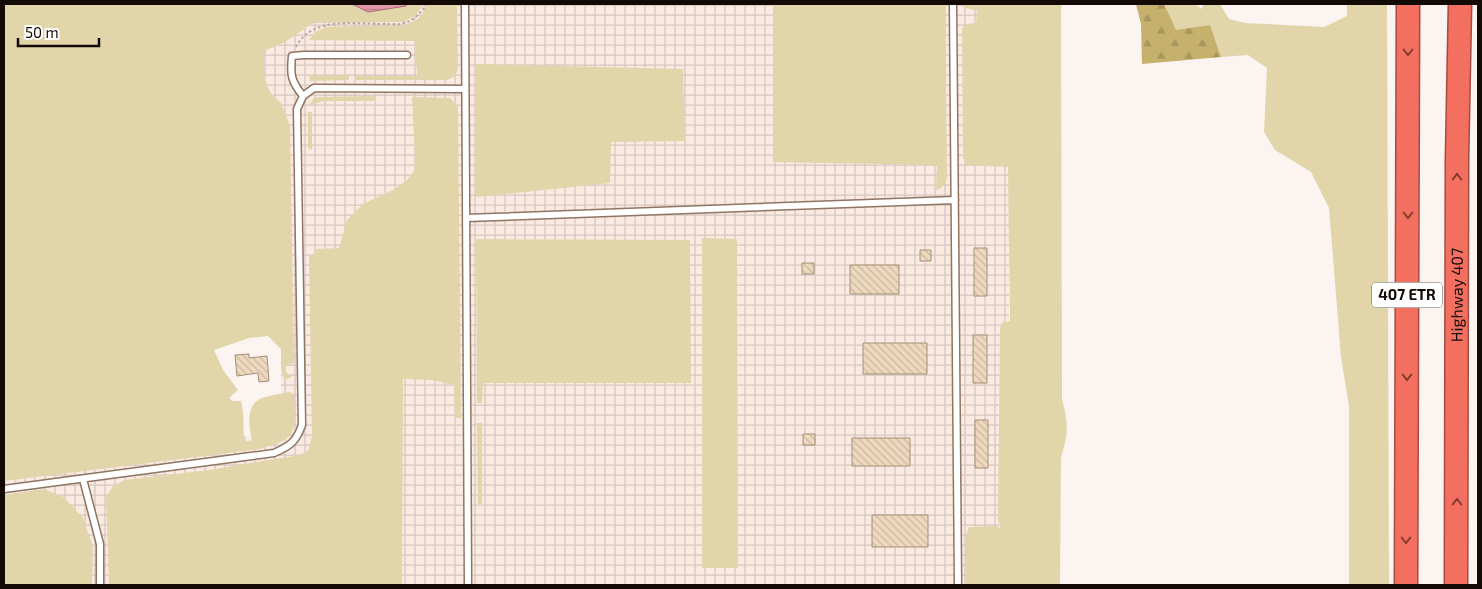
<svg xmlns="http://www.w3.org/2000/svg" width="1482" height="589" font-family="'Exo 2',sans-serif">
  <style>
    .industrial { fill: url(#industrial-grid) }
    .grass { fill: #e2d5aa }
    .forest { fill: url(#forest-firs) }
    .water { fill: url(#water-rules); stroke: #a56e76 }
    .building { fill: url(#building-back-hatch); stroke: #a49078 }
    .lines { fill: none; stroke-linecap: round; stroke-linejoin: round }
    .service-casing { stroke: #907464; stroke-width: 9 }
    .motorway-casing { stroke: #a54c40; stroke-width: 25 }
    .path { stroke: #b1a9a5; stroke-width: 2; stroke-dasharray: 2.5 2.5; stroke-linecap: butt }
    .service { stroke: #fff; stroke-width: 6 }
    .motorway { stroke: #f36f60; stroke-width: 22 }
    .oneway { stroke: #843c32 }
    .labels { text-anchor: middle; stroke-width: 4; stroke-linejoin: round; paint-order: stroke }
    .shield { fill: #fff; stroke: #5a5450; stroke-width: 1 }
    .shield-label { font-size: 15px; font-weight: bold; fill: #140a05 }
    .street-label { font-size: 16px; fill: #140a05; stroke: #fff }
  </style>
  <defs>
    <pattern id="industrial-grid" width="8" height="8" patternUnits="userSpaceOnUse" patternTransform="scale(1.25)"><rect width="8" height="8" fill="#faeae1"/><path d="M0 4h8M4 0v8" fill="none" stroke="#d5c7c0"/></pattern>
    <pattern id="forest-firs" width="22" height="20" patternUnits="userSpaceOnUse" patternTransform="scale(1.25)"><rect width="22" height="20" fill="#c5b06c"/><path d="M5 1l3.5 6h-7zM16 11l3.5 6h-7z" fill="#a8965c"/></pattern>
    <pattern id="water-rules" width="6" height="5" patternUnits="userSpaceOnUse" patternTransform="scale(1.25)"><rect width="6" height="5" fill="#e399a7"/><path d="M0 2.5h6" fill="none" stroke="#c2828e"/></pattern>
    <pattern id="building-back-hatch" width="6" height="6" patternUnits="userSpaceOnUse" patternTransform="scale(1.25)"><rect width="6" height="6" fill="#eed8be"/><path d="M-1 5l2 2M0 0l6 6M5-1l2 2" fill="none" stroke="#cbb8a2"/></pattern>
  </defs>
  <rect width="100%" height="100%" fill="#fbf4f1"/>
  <path class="industrial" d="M307 4H1009V585H53L4 507V474L281 431V104L273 96 267 86 264 75V39Z"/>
  <path class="grass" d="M4 4H352L368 12 405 6 407 4H424L415 16 403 22 313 23 285 42 264 51V75L267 86 273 96 281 103 290 126 294 363 286 365V372L292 377 284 380 281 368V349L268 336 249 338 214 350 223 370 238 390 229 398 233 401H241C245 415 242 428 245 442L252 440C249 428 246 408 258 400 264 396 281 394 289 392L294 394C294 433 300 438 259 449L4 481Z
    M429 4H457L458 69 455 76 447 80H355V76H417L415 41 309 40 315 32 326 27 405 25 418 19Z
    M773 4H945L947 178C945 185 943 188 936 190L937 165 773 162Z
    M963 4H1062L1061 9 1062 399C1068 422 1069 434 1061 457L1060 585H966V535L969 527 996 526 1000 528 1001 526 998 521 1000 329 1002 323 1010 321 1008 167 966 165 963 157 962 28 967 24 976 23 977 11 963 7Z
    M1164 4H1195L1202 9 1203 4H1220L1229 19 1245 23 1324 27 1347 16V4H1387L1389 585H1349V406L1341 357 1329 208 1311 172 1275 150 1264 132 1267 68 1248 55 1221 57 1210 25 1175 31Z
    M476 64 683 69 685 141 611 142 610 183 476 197Z
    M349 75V80L310 81 309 76Z
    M376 96V101H324L309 105 314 98 322 97Z
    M412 97 450 98 458 107 461 418H455L454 385 432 380 403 379 402 585H109L106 497 113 486 125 480 209 470 300 455 308 451 312 436 309 256 314 254 317 249 339 248 347 220 363 204 393 190 406 181 414 171 415 158Z
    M308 112H312V150L308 148Z
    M702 238 737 239 738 568H702Z
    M476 239 690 240 691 383H483L482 403H477Z
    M477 423H482V504H478Z
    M44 489 64 497 83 518 93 547 92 585H4V495Z"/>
  <path class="forest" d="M1136 4H1164L1176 30 1210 25 1221 57 1142 64 1141 24Z"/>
  <path class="water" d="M352 4H407L406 6 368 12Z"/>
  <path class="building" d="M974 248H987V296H974Z
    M920 250H931V261H920Z
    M802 263H814V274H802Z
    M850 265H899V294H850Z
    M973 335H987V383H973Z
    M863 343H927V374H863Z
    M249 354V358L267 356 269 381 259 382 258 373 237 376 235 355Z
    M975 420H988V468H975Z
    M803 434H815V445H803Z
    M852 438H910V466H852Z
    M872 515H928V547H872Z"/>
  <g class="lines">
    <g class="service-casing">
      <path id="service" d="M465 4 468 585
        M953 4 958 585
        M303 96C291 81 290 75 292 56L304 55H407
        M466 218 955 200
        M83 479 100 544V585
        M4 489 274 453C290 446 296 442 302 425L297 109 303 96 314 88 465 89"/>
    </g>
    <g class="motorway-casing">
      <g id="motorway">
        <path d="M1406 585 1408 4"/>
        <path id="s1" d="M1456 585 1457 159 1460 4"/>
      </g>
    </g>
    <path class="path" d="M296 47C311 16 356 24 384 24 390 24 398 25 404 23 414 21 421 12 427 4"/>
    <use href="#service" class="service"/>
    <use href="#motorway" class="motorway"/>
  </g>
  <defs><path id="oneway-chevron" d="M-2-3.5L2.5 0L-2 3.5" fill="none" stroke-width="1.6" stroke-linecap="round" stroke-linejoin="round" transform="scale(1.25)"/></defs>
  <g class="oneway">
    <use href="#oneway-chevron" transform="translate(1408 52) rotate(90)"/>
    <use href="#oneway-chevron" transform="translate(1457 177) rotate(-90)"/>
    <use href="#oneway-chevron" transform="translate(1408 215) rotate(90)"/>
    <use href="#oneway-chevron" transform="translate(1407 377) rotate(90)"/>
    <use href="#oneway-chevron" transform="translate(1457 502) rotate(-90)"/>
    <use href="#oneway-chevron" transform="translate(1406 540) rotate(90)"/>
  </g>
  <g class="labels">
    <rect class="shield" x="1372" y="282.5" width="70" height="25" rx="4"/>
    <g class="shield-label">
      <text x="1407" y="300">407 ETR</text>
    </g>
    <g class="street-label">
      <text dy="6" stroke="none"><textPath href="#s1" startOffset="290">Highway 407</textPath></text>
    </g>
  </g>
  <rect width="1482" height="589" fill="none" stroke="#140a05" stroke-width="10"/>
  <path d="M18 38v8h81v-8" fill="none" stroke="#140a05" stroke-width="2.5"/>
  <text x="25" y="38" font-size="15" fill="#140a05" stroke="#ffffff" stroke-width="4" paint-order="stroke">50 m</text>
</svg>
